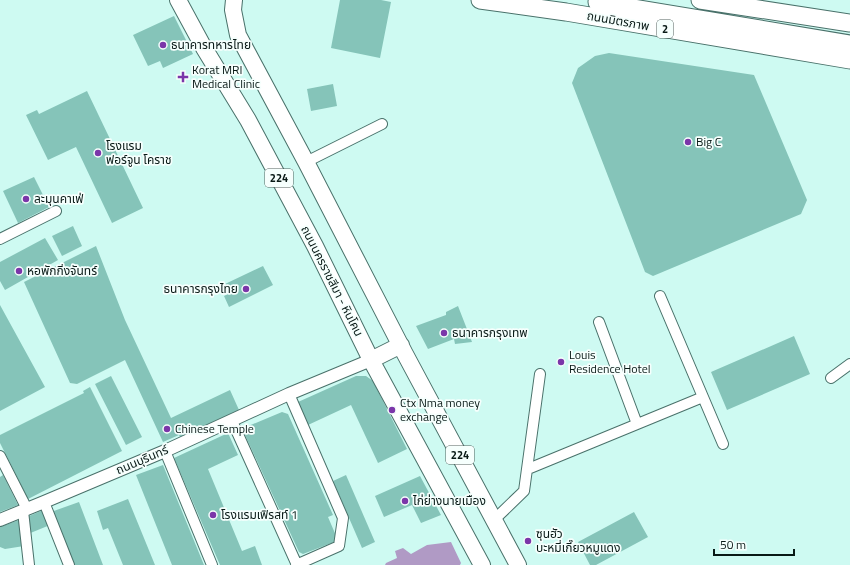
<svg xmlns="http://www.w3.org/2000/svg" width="850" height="565" font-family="'Titillium Web','Noto Sans Thai',sans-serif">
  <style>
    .water { fill: #b09ac5 }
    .building { fill: #85c4b9 }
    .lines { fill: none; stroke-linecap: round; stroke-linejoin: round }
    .minor-casing { stroke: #49716a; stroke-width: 12 }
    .tertiary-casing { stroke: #49716a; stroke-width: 14 }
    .primary-casing { stroke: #49716a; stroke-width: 18 }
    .trunk-casing { stroke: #49716a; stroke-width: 19 }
    .minor { stroke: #fff; stroke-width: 10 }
    .tertiary { stroke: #fff; stroke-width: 12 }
    .primary { stroke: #fff; stroke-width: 16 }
    .trunk { stroke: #fff; stroke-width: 17 }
    .poi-dot { fill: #7b36a9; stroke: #f6fffd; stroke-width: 1.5 }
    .labels { text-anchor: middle; stroke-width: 3.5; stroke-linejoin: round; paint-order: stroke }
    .shield { fill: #f6fffd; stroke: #4f5e5b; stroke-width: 1 }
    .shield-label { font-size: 11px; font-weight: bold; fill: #081916 }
    .street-label { font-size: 12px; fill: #081916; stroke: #f6fffd }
    .poi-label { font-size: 12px; fill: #081916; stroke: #f6fffd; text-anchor: start }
  </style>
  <rect width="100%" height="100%" fill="#cefaf2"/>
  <path class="water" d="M451 542 461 563 460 565H385L386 563 397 558 395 551 403 548 411 554 427 545Z"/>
  <path class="building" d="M340 0H381L391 2 380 58 331 48Z
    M174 16 193 54 163 68 160 61 148 66 133 35Z
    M609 53 754 75 807 200 801 214 653 276 645 272 572 83 578 68 595 56Z
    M333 84 337 106 311 111 307 89Z
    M87 91 143 208 112 223 76 147 48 160 26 115 37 110 39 114Z
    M34 177 49 207 18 223 3 191Z
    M73 226 82 246 62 256 52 236Z
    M45 238 58 260 5 290 0 281V262Z
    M96 246 125 320 171 418 230 390 239 410 180 437 179 435 163 442 125 360 77 384 70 383 24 282Z
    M263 266 273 285 229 307 224 296 230 293 225 284Z
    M0 305 45 387 0 411Z
    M458 306 472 342 455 344 454 339 428 349 416 326 446 315V312Z
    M794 336 810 374 727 410 711 372Z
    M111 376 142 437 126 445 95 384Z
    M356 376H366L373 381 407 449 378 463 351 405 308 425 298 402Z
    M90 387 122 451 28 499 0 443V435L84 393 83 391Z
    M282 412 288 414 333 515 328 517 337 538 334 542 303 554 299 552 245 435 244 432 246 427Z
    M228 433 238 455 208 469 242 551 255 546 262 565H220L174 458Z
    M163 465 204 565H172L136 475Z
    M3 475 18 505 0 512V477Z
    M346 475 375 542 362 548 333 481Z
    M420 476 441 515 421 523 412 505 384 517 375 496Z
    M128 499 155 565H123L108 528 103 530 97 511Z
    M79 502 103 565H71L51 512Z
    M43 510 50 525 28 534 27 517Z
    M634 512 648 537 596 565H590L578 542Z
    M19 520 24 546 5 549 0 547V527Z"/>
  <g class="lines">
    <g class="minor-casing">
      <path id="minor" d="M306 162 382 124
        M0 239 56 211
        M660 296 723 444
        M599 322 637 424
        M831 378 850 364
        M289 394 343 518 339 546 296 565
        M232 421 297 565
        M165 451 212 565
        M0 456 27 509
        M528 469 703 397
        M44 502 69 565
        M23 511 29 565
        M494 520 524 491 540 374"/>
    </g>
    <g class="tertiary-casing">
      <path id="tertiary" d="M0 520 44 502 165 451 289 394 371 360"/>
    </g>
    <g class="primary-casing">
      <path id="primary" d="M178 0 204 48 248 120 315 246 371 360 482 565
        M234 0 233 10 238 35 306 162 405 354 518 565
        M371 360 401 345"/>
    </g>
    <g class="trunk-casing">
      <path id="trunk" d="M480 0 566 12 850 60
        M700 0 850 23
        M597 2 850 44"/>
    </g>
    <use href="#minor" class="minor"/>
    <use href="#tertiary" class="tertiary"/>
    <use href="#primary" class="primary"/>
    <use href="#trunk" class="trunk"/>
  </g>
  <g class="poi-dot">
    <circle cx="163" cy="45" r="4"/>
    <path d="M181 71h4v4h4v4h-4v4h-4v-4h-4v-4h4z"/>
    <circle cx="688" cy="142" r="4"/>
    <circle cx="98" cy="153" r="4"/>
    <circle cx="26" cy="199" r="4"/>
    <circle cx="19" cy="271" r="4"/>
    <circle cx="246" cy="289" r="4"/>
    <circle cx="444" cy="333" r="4"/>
    <circle cx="561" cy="362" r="4"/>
    <circle cx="392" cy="410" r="4"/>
    <circle cx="167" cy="429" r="4"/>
    <circle cx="405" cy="501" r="4"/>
    <circle cx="213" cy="515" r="4"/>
    <circle cx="528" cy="541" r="4"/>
  </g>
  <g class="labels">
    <g class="shield">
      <rect x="657" y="20" width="16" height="18" rx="3"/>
      <rect x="265" y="169" width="28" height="18" rx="3"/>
      <rect x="446" y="446" width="28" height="18" rx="3"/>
    </g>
    <g class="shield-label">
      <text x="665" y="33">2</text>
      <text x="279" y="182">224</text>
      <text x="460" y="459">224</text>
    </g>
    <g class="street-label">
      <text transform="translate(618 21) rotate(10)" y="4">ถนนมิตรภาพ</text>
      <text transform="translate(332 281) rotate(63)" y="4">ถนนนครราชสีมา - หินโคน</text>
      <text transform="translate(142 460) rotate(-23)" y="4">ถนนบุรินทร์</text>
    </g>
    <g class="poi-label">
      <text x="171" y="49">ธนาคารทหารไทย</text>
      <text x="192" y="74">Korat MRI<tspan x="192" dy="14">Medical Clinic</tspan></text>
      <text x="696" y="146">Big C</text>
      <text x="106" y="150">โรงแรม<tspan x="106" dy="14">ฟอร์จูน โคราช</tspan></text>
      <text x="34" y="203">ละมุนคาเฟ่</text>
      <text x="27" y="275">หอพักกิ่งจันทร์</text>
      <text x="238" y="293" text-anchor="end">ธนาคารกรุงไทย</text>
      <text x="452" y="337">ธนาคารกรุงเทพ</text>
      <text x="569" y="359">Louis<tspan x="569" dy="14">Residence Hotel</tspan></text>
      <text x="400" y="407">Ctx Nma money<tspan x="400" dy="14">exchange</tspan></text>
      <text x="175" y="433">Chinese Temple</text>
      <text x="413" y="505">ไก่ย่างนายเมือง</text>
      <text x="221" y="519">โรงแรมเฟิรสท์ 1</text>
      <text x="536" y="538">ซุนฮัว<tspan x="536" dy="14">บะหมี่เกี๊ยวหมูแดง</tspan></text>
    </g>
  </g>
  <path d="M714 549v6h80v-6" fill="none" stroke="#081916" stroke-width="2"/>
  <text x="720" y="549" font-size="12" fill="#081916" stroke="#f6fffd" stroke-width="3" paint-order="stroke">50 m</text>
</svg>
